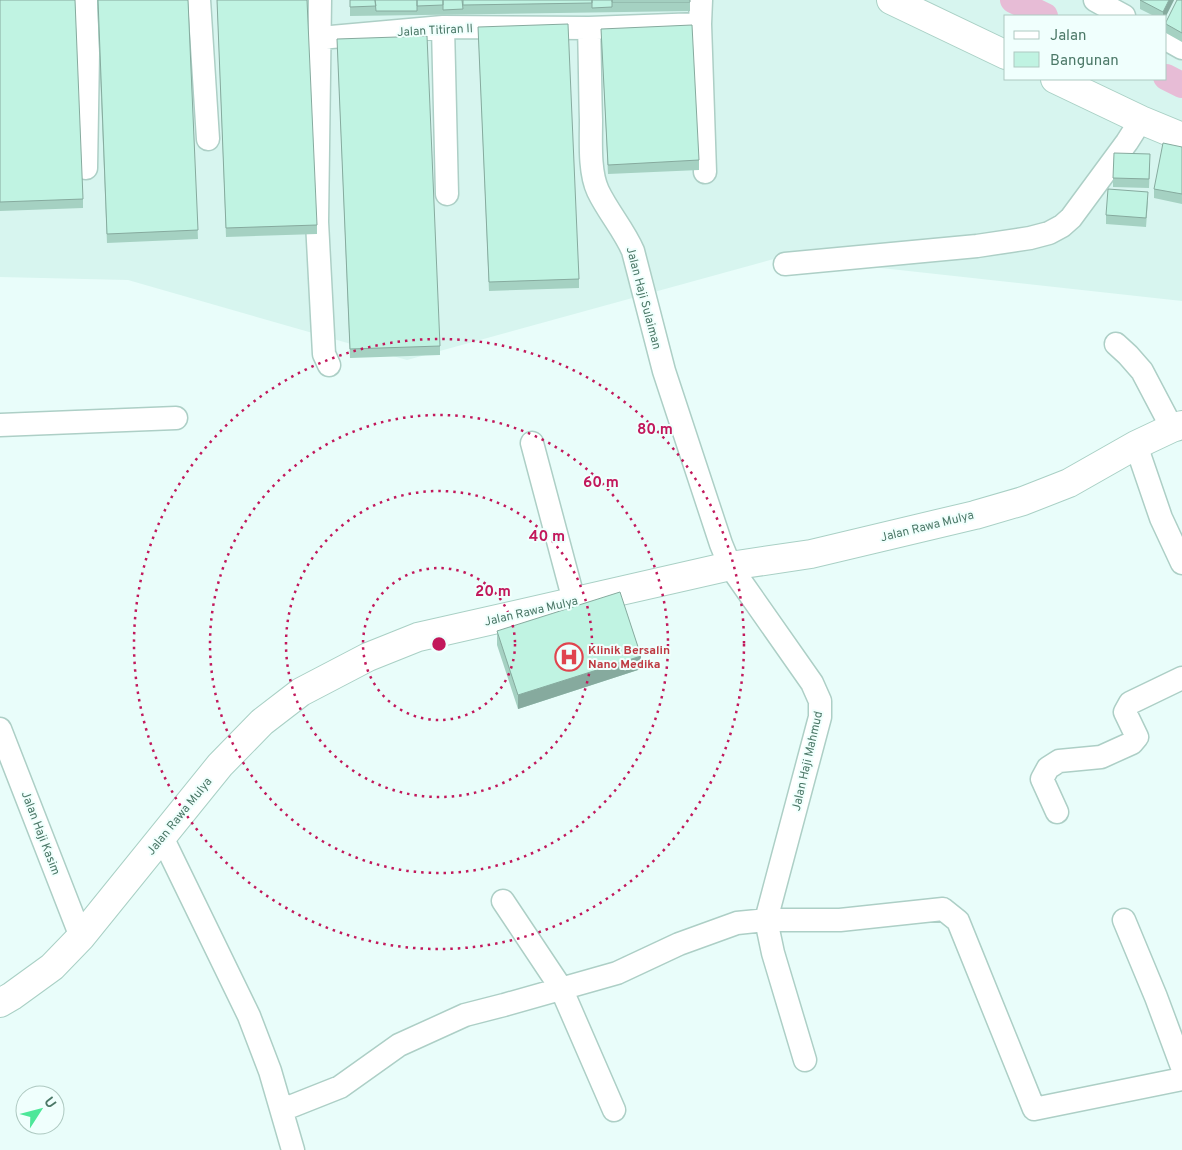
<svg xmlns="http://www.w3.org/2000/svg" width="1182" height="1150" font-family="Overpass,sans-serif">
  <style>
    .residential { fill: #d7f5ef; fill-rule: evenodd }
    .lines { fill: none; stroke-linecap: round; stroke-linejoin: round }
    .canal { stroke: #e7bcd6; stroke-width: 26 }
    .street-casing { stroke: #adcfc6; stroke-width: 25 }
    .secondary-casing { stroke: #a9d0c5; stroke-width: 30 }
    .street { stroke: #fff; stroke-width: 22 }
    .secondary { stroke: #fff; stroke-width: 28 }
    .wall { fill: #a5d1c2 }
    .shaded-wall { fill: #86aa9e }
    .building { fill: #c0f3e2; stroke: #86aa9e }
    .ring { fill: none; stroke: #c2185b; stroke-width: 2.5; stroke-dasharray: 2.5 5 }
    .labels { text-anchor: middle; stroke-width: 4; stroke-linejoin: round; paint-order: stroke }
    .street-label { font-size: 12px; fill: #4b7867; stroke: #f0fffd }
    .health-label { font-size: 12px; font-weight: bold; fill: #be3a42; stroke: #f0fffd; text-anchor: start }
    .centre { fill: #c2185b; stroke: #f0fffd; stroke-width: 2.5 }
    .ring-label { font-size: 15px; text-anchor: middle; font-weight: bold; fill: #c2185b; stroke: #f0fffd; stroke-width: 4; stroke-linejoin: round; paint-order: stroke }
  </style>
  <rect width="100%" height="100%" fill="#e9fdfa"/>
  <path class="residential" d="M0 0H1182V301L781 257 407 360 128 280 0 277ZM1006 16H1166V79H1006Z"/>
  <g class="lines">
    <path class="canal" d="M1013 0 1045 16
      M1166 77 1182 85"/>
    <g class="street-casing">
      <path id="street" d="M86 0 88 53 86 168
        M199 0 208 139
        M320 0 317 222 324 354 329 365
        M701 0 700 24 705 172
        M1095 0 1124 16
        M443 27 447 194
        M589 28C590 58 590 89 591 120 591 141 589 172 598 191 608 212 624 230 633 251L664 371 721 544 730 566 812 683 820 701V717L766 920 773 953 805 1060
        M320 38 443 27 589 28 700 24
        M1166 39 1182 48
        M785 264 977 246 1030 238 1049 233 1062 226 1071 218 1127 142 1141 120
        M1116 344 1128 355 1142 371 1172 428
        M0 425 176 418
        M532 443 574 601
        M1136 445 1161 518 1182 563
        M0 729 81 937
        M1057 812 1042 779 1048 768 1059 761 1101 757 1132 743 1137 737 1125 712 1130 703 1182 678
        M162 837 249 1016 270 1071 293 1150
        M503 901 561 988 614 1110
        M1124 920 1156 997 1182 1067
        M282 1110 340 1087 399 1045 465 1015 504 1005 617 973 679 944 737 923 766 920H840L943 909 958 921 1034 1109 1182 1079"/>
    </g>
    <g class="secondary-casing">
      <path id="secondary" d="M891 0 1006 55
        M1055 79 1141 120 1182 137
        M0 1003 12 996 52 967 81 937 220 765 262 722 301 692 368 657 418 637 730 566 811 554 975 515 1023 501 1069 483 1136 445 1172 428 1182 425"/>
    </g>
    <use href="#street" class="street"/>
    <use href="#secondary" class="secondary"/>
  </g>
  <path class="wall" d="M0 0 83 199V208L0 211Z
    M97 0H188L198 239 107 243Z
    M217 0 317 225V234L226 237Z
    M350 0H690V11L350 16Z
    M1140 0H1174L1166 16H1154L1140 9Z
    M1182 0V42L1166 33V22Z
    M478 27 579 279V288L489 291Z
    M601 29 699 160V170L608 174Z
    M337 39 440 346V355L350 358Z
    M1182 147V204L1154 198V189Z
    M1150 163 1149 188 1113 187V178Z
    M1148 201 1146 227 1106 224V215Z
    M497 631 641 669 518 709 497 645Z"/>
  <path class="shaded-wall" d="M1169 0H1174L1166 16H1163V12Z
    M641 656V669L518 709V695Z"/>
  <path class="building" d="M0 0H75L83 199 0 202Z
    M98 0H188L198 230 107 234Z
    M217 0H307L317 225 226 228Z
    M350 0H375L376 6 350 7Z
    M375 0H417V11H376Z
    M417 0H443V5L417 6Z
    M443 0H462L463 9 443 10Z
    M463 0H592V3L463 5Z
    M592 0H612V7L592 8Z
    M612 0H690V2H612Z
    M1140 0H1169L1163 12Z
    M1177 0H1182V33L1166 24V22Z
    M568 24 579 279 489 282 478 27Z
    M692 25 699 160 608 165 601 29Z
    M427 36 440 346 350 349 337 39Z
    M1163 143 1182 147V194L1154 189Z
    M1114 153 1150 154 1149 179 1113 178Z
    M1108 189 1148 192 1146 218 1106 215Z
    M620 592 641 656 518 695 497 631Z"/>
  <g class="ring">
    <circle cx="439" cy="644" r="76"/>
    <circle cx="439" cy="644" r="153"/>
    <circle cx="439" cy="644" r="229"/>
    <circle cx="439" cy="644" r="305"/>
  </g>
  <defs>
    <g id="hospital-ring" transform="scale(1.4375)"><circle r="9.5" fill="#f0fffd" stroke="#e0444e" stroke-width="1.5"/><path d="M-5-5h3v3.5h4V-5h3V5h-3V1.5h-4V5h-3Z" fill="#e0444e"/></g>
  </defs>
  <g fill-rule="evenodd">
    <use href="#hospital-ring" x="569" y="657"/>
  </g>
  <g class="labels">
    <g class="street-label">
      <text transform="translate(435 30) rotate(-3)" y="4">Jalan Titiran II</text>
      <text transform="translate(644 298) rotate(75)" y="4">Jalan Haji Sulaiman</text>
      <text transform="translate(927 526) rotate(-14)" y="4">Jalan Rawa Mulya</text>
      <text transform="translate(531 611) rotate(-13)" y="4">Jalan Rawa Mulya</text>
      <text transform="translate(807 761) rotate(-77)" y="4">Jalan Haji Mahmud</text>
      <text transform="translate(179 816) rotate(-51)" y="4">Jalan Rawa Mulya</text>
      <text transform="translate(41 833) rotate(69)" y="4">Jalan Haji Kasim</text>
    </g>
    <g class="health-label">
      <text x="588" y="654">Klinik Bersalin<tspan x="588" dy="14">Nano Medika</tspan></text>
    </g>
  </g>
  <circle cx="439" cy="644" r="8" class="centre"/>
  <g class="ring-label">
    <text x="655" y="434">80 m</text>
    <text x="601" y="487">60 m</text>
    <text x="547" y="541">40 m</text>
    <text x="493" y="596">20 m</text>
  </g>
  <rect x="1004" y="15" width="162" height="65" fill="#f0fffd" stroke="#aec9c1"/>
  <rect x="1014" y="31" width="25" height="8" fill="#ffffff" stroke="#aec9c1"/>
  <text x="1050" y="40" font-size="15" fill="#4b7867">Jalan</text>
  <rect x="1014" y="52" width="25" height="15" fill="#c0f3e2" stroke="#aec9c1"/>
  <text x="1050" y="65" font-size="15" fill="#4b7867">Bangunan</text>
  <g transform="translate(40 1110) rotate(54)"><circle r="24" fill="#f0fffd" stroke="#aec9c1"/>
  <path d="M0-4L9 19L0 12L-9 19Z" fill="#4de799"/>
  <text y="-8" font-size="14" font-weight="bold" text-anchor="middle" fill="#4b7867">U</text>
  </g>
</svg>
